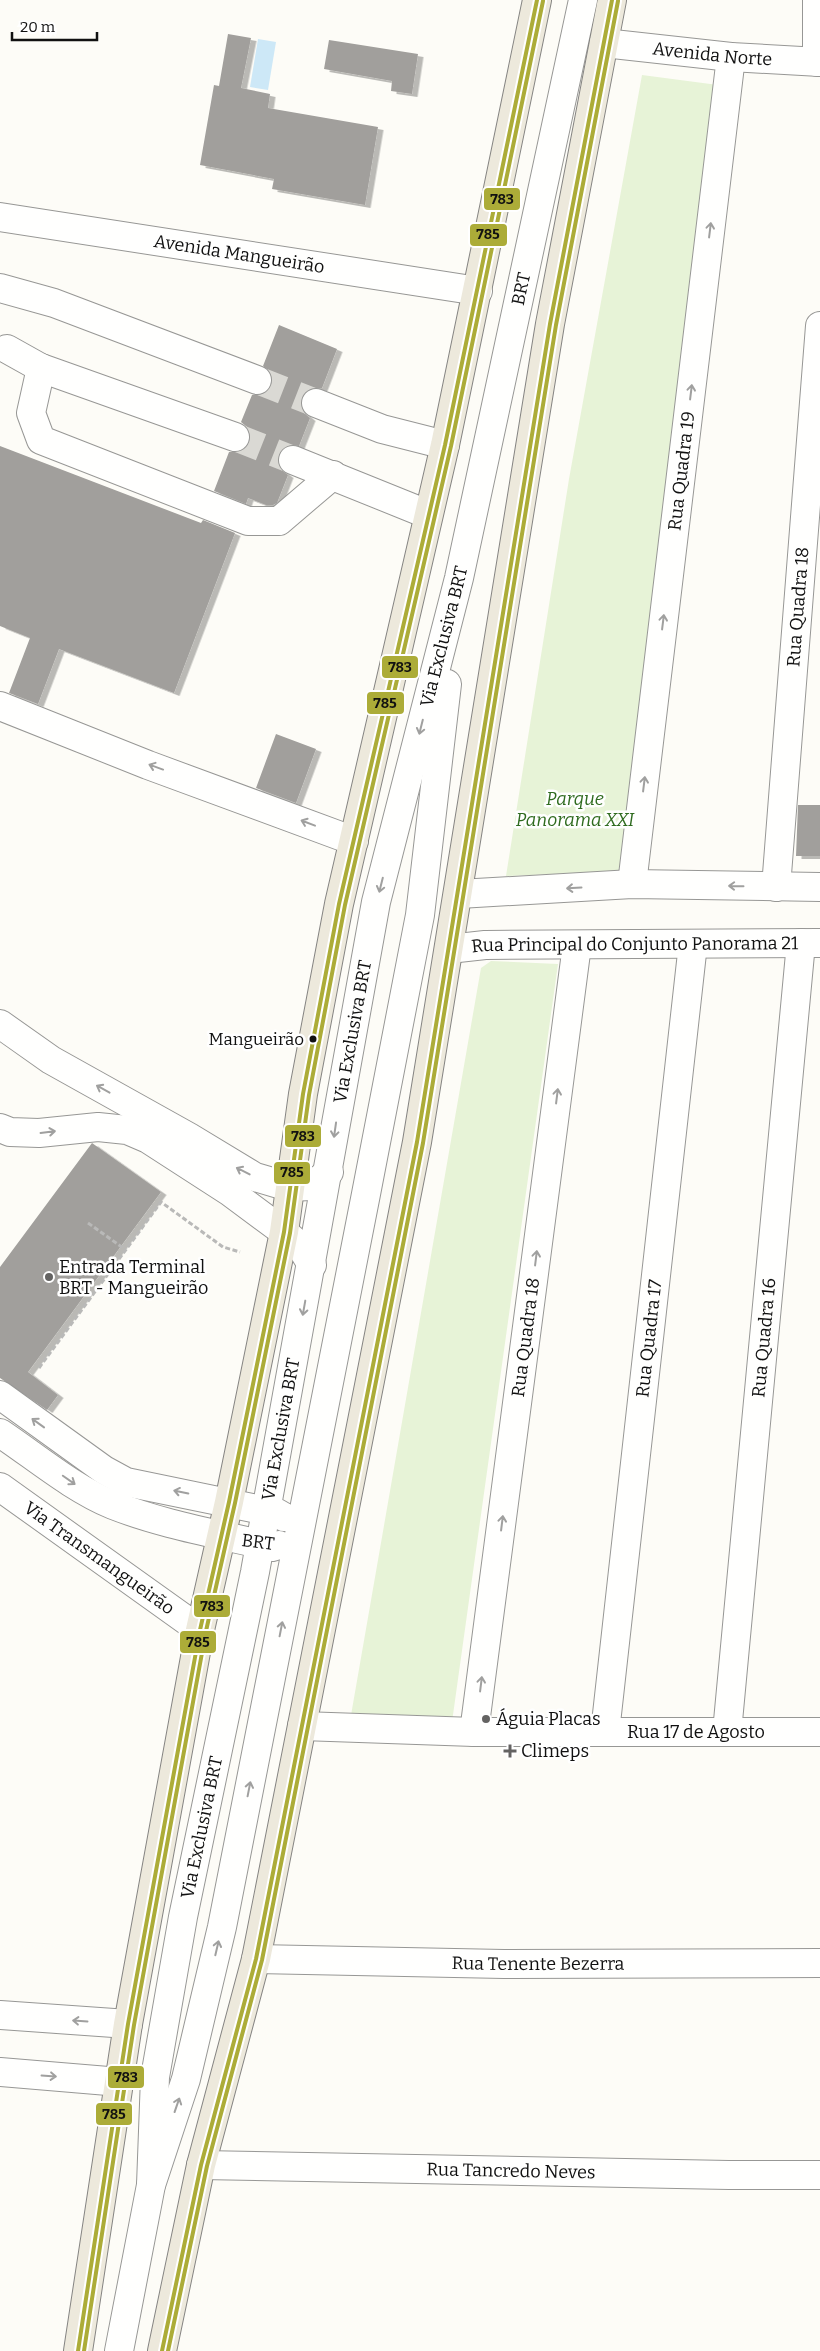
<svg xmlns="http://www.w3.org/2000/svg" width="820" height="2351" font-family="Bitter,serif">
  <style>
    .green { fill: #e7f3d7 }
    .water { fill: #cde8f7 }
    .building { fill: #a19f9c; filter: url(#shadow) }
    .lines { fill: none; stroke-linecap: round; stroke-linejoin: round }
    .minor-tunnel { stroke: #dad9d4; stroke-width: 28; stroke-dasharray: 28 14; stroke-linecap: butt }
    .minor-casing { stroke: #979795; stroke-width: 30 }
    .major-casing { stroke: #858482; stroke-width: 30 }
    .path { stroke: #b9b9b8; stroke-width: 3; stroke-dasharray: 5 2.5; stroke-linecap: butt }
    .minor { stroke: #fffffe; stroke-width: 28 }
    .major { stroke: #ede9dc; stroke-width: 28 }
    .bus-1-casing { stroke: #fff; stroke-width: 8 }
    .bus-2-casing { stroke: #fff; stroke-width: 8 }
    .bus-1 { stroke: #acac38; stroke-width: 4 }
    .bus-2 { stroke: #acac38; stroke-width: 4 }
    .oneway { stroke: #a0a09f }
    .bus-dot { fill: #111; stroke: #fff; stroke-width: 2 }
    .poi-dot { fill: #646362; stroke: #fff; stroke-width: 2 }
    .labels { text-anchor: middle; stroke-width: 5; stroke-linejoin: round; paint-order: stroke }
    .bus-label { font-size: 17px; fill: #111; stroke: #fff; text-anchor: end }
    .street-label { font-size: 18px; fill: #111; stroke: #fff }
    .park-label { font-size: 18px; font-style: italic; fill: #2f6b1f; stroke: #fff }
    .poi-label { font-size: 18px; fill: #111; stroke: #fff; text-anchor: start }
    .line-badge { stroke: #fff; stroke-width: 2 }
    .pale-badge-label { font-size: 14px; text-anchor: middle; font-weight: bold; fill: #111 }
  </style>
  <defs>
    <filter id="shadow"><feDropShadow dx="5.5" dy="3" stdDeviation="0" flood-color="#0004"/></filter>
  </defs>
  <rect width="100%" height="100%" fill="#fdfcf7"/>
  <path class="green" d="M642 75 718 85 626 871 506 876 569 479Z
    M491 961 558 964 452 1722 350 1721 481 968Z"/>
  <path class="water" d="M258 39 276 42 268 90 250 87Z"/>
  <path class="building" d="M228 34 251 38 241 88 270 94 268 108 378 127 365 205 272 189 274 179 200 165 214 85 219 86Z
    M329 40 418 54 412 94 391 91 392 81 324 69Z
    M279 325 337 349 322 388H313L307 391 302 397 301 406 304 413 310 418 299 446 291 445 284 447 278 455V462L280 469 288 475 277 503 273 505H266L248 498 246 504 214 491 229 452H238L245 449 250 443V434L247 427 241 422 252 395H260L267 392 271 386 272 377 269 371 263 366Z
    M0 446 201 523 203 520 235 533 174 693 59 649 38 704 9 693 30 638 0 626Z
    M276 734 316 749 296 803 256 788Z
    M798 805H820V856H796Z
    M92 1143 161 1192 28 1372 58 1395 47 1410 0 1378V1267Z"/>
  <g class="lines">
    <path class="minor-tunnel" d="M257 380 316 403
      M235 437 293 460"/>
    <g class="minor-casing">
      <g id="minor">
        <path d="M817 0V62"/>
        <path id="s1" d="M604 43 731 57 820 62"/>
        <path id="s2" d="M0 217 478 291"/>
        <path d="M0 288 54 303 257 380"/>
        <path d="M7 349 41 368 235 437"/>
        <path d="M41 368 31 413 41 440 248 521H279L333 475"/>
        <path d="M316 403 382 429 445 445"/>
        <path d="M293 460 427 514"/>
        <path d="M0 706 148 765 354 841"/>
        <path id="s3" d="M632 884 731 57"/>
        <path id="s4" d="M776 887 820 326"/>
        <path d="M459 894 632 884 820 887"/>
        <path id="s5" d="M449 949 485 945 820 943"/>
        <path d="M0 1024 51 1060 189 1137 255 1177 289 1187 311 1186 329 1172"/>
        <path d="M0 1128 10 1132 39 1133 98 1127 127 1130 148 1139 230 1192 284 1232 301 1247 312 1265"/>
        <path d="M0 1395 104 1470 126 1482 277 1513 284 1517"/>
        <path d="M0 1433C36 1457 72 1488 113 1505 164 1525 219 1534 272 1547L279 1545"/>
        <path id="s6" d="M0 1487 200 1630"/>
        <path id="s7" d="M302 1726 474 1732H820"/>
        <path id="s8" d="M474 1732 577 945"/>
        <path id="s9" d="M605 1732 693 944"/>
        <path id="s10" d="M727 1732 801 943"/>
        <path id="s11" d="M256 1959 504 1964 820 1963"/>
        <path d="M0 2015 128 2024"/>
        <path d="M0 2072 120 2082"/>
        <path id="s12" d="M201 2165 729 2175H820"/>
        <path id="s13" d="M151 2185 155 2077 183 1917 255 1572 376 902 459 578 583 0"/>
        <path d="M119 2351 151 2185 186 2079 222 1927 366 1194 420 915 447 684"/>
      </g>
    </g>
    <g class="major-casing">
      <path id="major" d="M78 2351 128 2024 200 1630 229 1502 284 1232 303 1094 339 904 445 445 537 0
        M162 2351 201 2165 256 1959 417 1142 550 324 612 0"/>
    </g>
    <path class="path" d="M88 1223 126 1250
      M39 1368 161 1202 223 1247 240 1252"/>
    <use href="#minor" class="minor"/>
    <use href="#major" class="major"/>
    <g class="bus-1-casing">
      <path id="bus-1" d="M78 2351 128 2024 200 1630 229 1502 284 1232 303 1094 339 904 445 445 537 0
        M162 2351 201 2165 256 1959 417 1142 550 324 612 0"/>
    </g>
    <g class="bus-2-casing">
      <path id="bus-2" d="M84 2351 134 2025 206 1631 235 1503 290 1233 309 1095 345 905 451 446 543 1
        M168 2351 207 2166 262 1960 423 1143 556 325 618 1"/>
    </g>
    <use href="#bus-1" class="bus-1"/>
    <use href="#bus-2" class="bus-2"/>
  </g>
  <defs><path id="oneway-shaft" d="M-6 0H5M1.5-3L5.5 0L1.5 3" fill="none" stroke-width="1.6" stroke-linecap="round" stroke-linejoin="round" transform="scale(1.25)"/></defs>
  <g class="oneway">
    <use href="#oneway-shaft" transform="translate(710 230) rotate(-83)"/>
    <use href="#oneway-shaft" transform="translate(691 392) rotate(-83)"/>
    <use href="#oneway-shaft" transform="translate(663 622) rotate(-83)"/>
    <use href="#oneway-shaft" transform="translate(421 727) rotate(104)"/>
    <use href="#oneway-shaft" transform="translate(156 767) rotate(-160)"/>
    <use href="#oneway-shaft" transform="translate(644 784) rotate(-83)"/>
    <use href="#oneway-shaft" transform="translate(308 823) rotate(-159)"/>
    <use href="#oneway-shaft" transform="translate(381 885) rotate(104)"/>
    <use href="#oneway-shaft" transform="translate(736 886) rotate(-179)"/>
    <use href="#oneway-shaft" transform="translate(574 888) rotate(177)"/>
    <use href="#oneway-shaft" transform="translate(103 1089) rotate(-151)"/>
    <use href="#oneway-shaft" transform="translate(557 1096) rotate(-83)"/>
    <use href="#oneway-shaft" transform="translate(335 1130) rotate(98)"/>
    <use href="#oneway-shaft" transform="translate(48 1132) rotate(-7)"/>
    <use href="#oneway-shaft" transform="translate(243 1171) rotate(-153)"/>
    <use href="#oneway-shaft" transform="translate(536 1258) rotate(-83)"/>
    <use href="#oneway-shaft" transform="translate(304 1308) rotate(100)"/>
    <use href="#oneway-shaft" transform="translate(38 1423) rotate(-144)"/>
    <use href="#oneway-shaft" transform="translate(69 1480) rotate(35)"/>
    <use href="#oneway-shaft" transform="translate(181 1492) rotate(-168)"/>
    <use href="#oneway-shaft" transform="translate(502 1523) rotate(-83)"/>
    <use href="#oneway-shaft" transform="translate(281 1629) rotate(-79)"/>
    <use href="#oneway-shaft" transform="translate(481 1684) rotate(-83)"/>
    <use href="#oneway-shaft" transform="translate(249 1789) rotate(-79)"/>
    <use href="#oneway-shaft" transform="translate(217 1948) rotate(-77)"/>
    <use href="#oneway-shaft" transform="translate(80 2021) rotate(-176)"/>
    <use href="#oneway-shaft" transform="translate(49 2076) rotate(4)"/>
    <use href="#oneway-shaft" transform="translate(177 2105) rotate(-71)"/>
  </g>
  <circle class="bus-dot" cx="313" cy="1039" r="4.5"/>
  <g class="poi-dot">
    <circle cx="49" cy="1277" r="5"/>
    <circle cx="486" cy="1719" r="5"/>
    <path d="M507.5 1743.5h5v5h5v5h-5v5h-5v-5h-5v-5h5z"/>
  </g>
  <g class="labels">
    <g class="bus-label">
      <text x="304" y="1045">Mangueirão</text>
    </g>
    <g class="street-label">
      <text dy="6" stroke="none"><textPath href="#s1" startOffset="109">Avenida Norte</textPath></text>
      <text dy="6" stroke="none"><textPath href="#s2" startOffset="242">Avenida Mangueirão</textPath></text>
      <text dy="6" stroke="none"><textPath href="#s13" startOffset="1934">BRT</textPath></text>
      <text dy="6" stroke="none"><textPath href="#s3" startOffset="416">Rua Quadra 19</textPath></text>
      <text dy="6" stroke="none"><textPath href="#s4" startOffset="281">Rua Quadra 18</textPath></text>
      <text dy="6" stroke="none"><textPath href="#s13" startOffset="1578">Via Exclusiva BRT</textPath></text>
      <text dy="6" stroke="none"><textPath href="#s5" startOffset="186">Rua Principal do Conjunto Panorama 21</textPath></text>
      <text dy="6" stroke="none"><textPath href="#s13" startOffset="1172">Via Exclusiva BRT</textPath></text>
      <text dy="6" stroke="none"><textPath href="#s8" startOffset="398">Rua Quadra 18</textPath></text>
      <text dy="6" stroke="none"><textPath href="#s9" startOffset="396">Rua Quadra 17</textPath></text>
      <text dy="6" stroke="none"><textPath href="#s10" startOffset="396">Rua Quadra 16</textPath></text>
      <text dy="6" stroke="none"><textPath href="#s13" startOffset="768">Via Exclusiva BRT</textPath></text>
      <text transform="translate(258 1542) rotate(7)" y="6">BRT</text>
      <text dy="6" stroke="none"><textPath href="#s6" startOffset="122">Via Transmangueirão</textPath></text>
      <text dy="6" stroke="none"><textPath href="#s7" startOffset="394">Rua 17 de Agosto</textPath></text>
      <text dy="6" stroke="none"><textPath href="#s13" startOffset="362">Via Exclusiva BRT</textPath></text>
      <text dy="6" stroke="none"><textPath href="#s11" startOffset="282">Rua Tenente Bezerra</textPath></text>
      <text dy="6" stroke="none"><textPath href="#s12" startOffset="310">Rua Tancredo Neves</textPath></text>
    </g>
    <g class="park-label">
      <text x="575" y="805">Parque<tspan x="575" dy="21">Panorama XXI</tspan></text>
    </g>
    <g class="poi-label">
      <text x="59" y="1273">Entrada Terminal<tspan x="59" dy="21">BRT - Mangueirão</tspan></text>
      <text x="496" y="1725">Águia Placas</text>
      <text x="521" y="1757">Climeps</text>
    </g>
  </g>
  <g class="line-badge">
    <rect x="483" y="187" width="38" height="24" rx="5" fill="#acac38"/>
    <rect x="469" y="223" width="39" height="24" rx="5" fill="#acac38"/>
    <rect x="381" y="655" width="38" height="24" rx="5" fill="#acac38"/>
    <rect x="366" y="691" width="39" height="24" rx="5" fill="#acac38"/>
    <rect x="284" y="1124" width="38" height="24" rx="5" fill="#acac38"/>
    <rect x="273" y="1161" width="38" height="24" rx="5" fill="#acac38"/>
    <rect x="193" y="1594" width="38" height="24" rx="5" fill="#acac38"/>
    <rect x="179" y="1630" width="38" height="24" rx="5" fill="#acac38"/>
    <rect x="107" y="2065" width="38" height="24" rx="5" fill="#acac38"/>
    <rect x="95" y="2102" width="38" height="24" rx="5" fill="#acac38"/>
  </g>
  <g class="pale-badge-label">
    <text x="502" y="204">783</text>
    <text x="488" y="239">785</text>
    <text x="400" y="672">783</text>
    <text x="385" y="708">785</text>
    <text x="303" y="1141">783</text>
    <text x="292" y="1177">785</text>
    <text x="212" y="1611">783</text>
    <text x="198" y="1647">785</text>
    <text x="126" y="2082">783</text>
    <text x="114" y="2119">785</text>
  </g>
  <path d="M12 32v8h85v-8" fill="none" stroke="#111111" stroke-width="2.5"/>
  <text x="20" y="32" font-size="15" fill="#111111" stroke="#ffffff" stroke-width="4" paint-order="stroke">20 m</text>
</svg>
